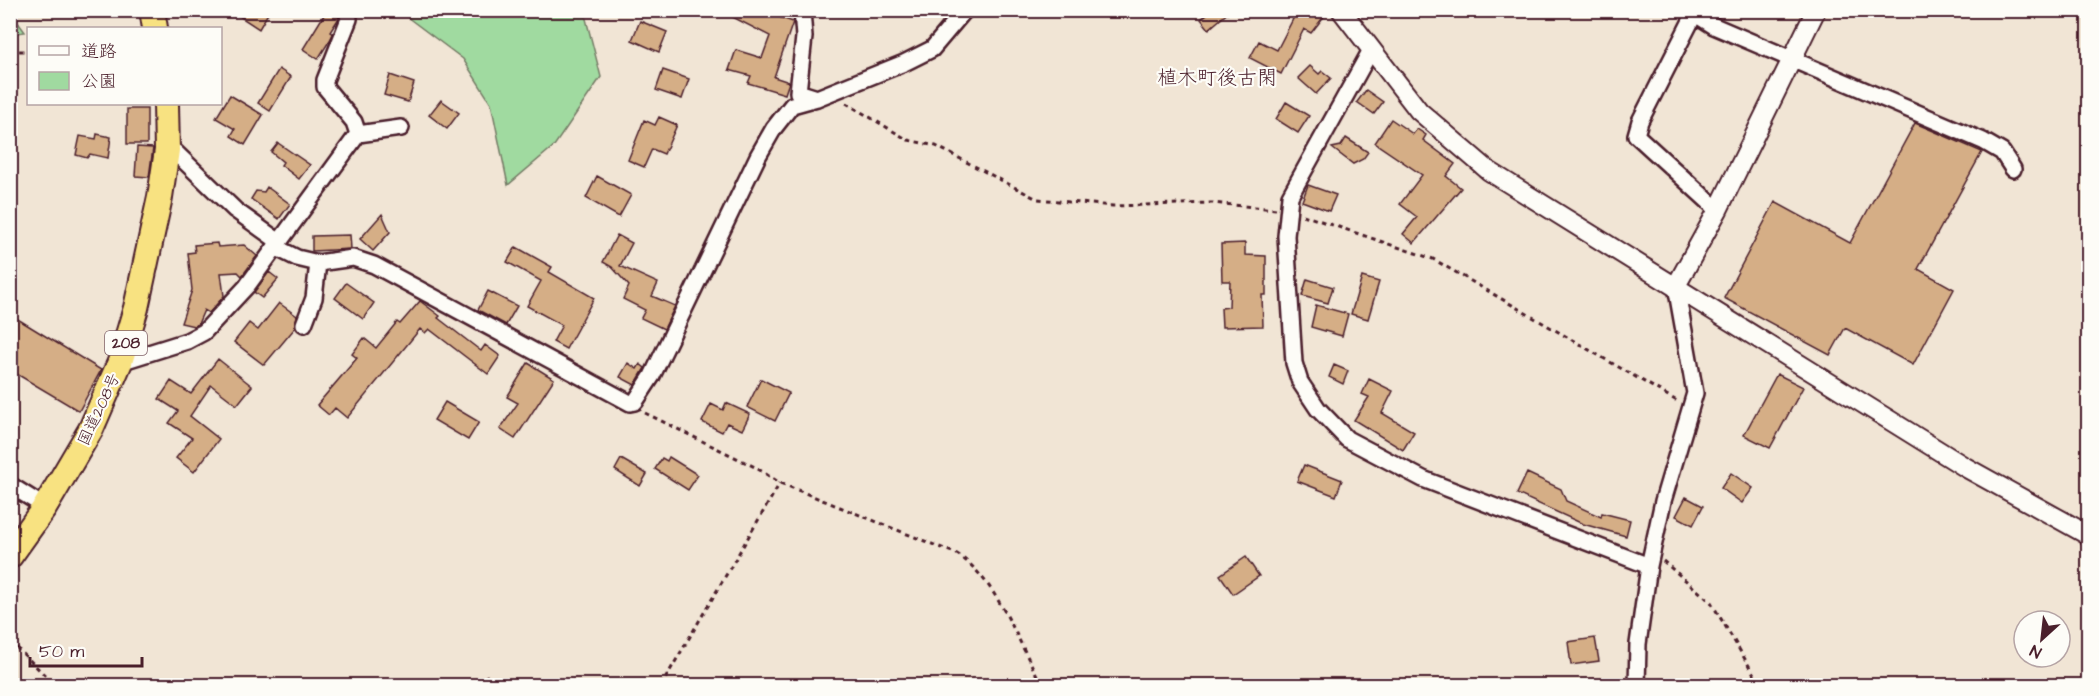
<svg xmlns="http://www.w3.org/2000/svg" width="2099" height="696" font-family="'Architects Daughter','Klee One',sans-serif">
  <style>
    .green { fill: #a0daa0; stroke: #757c66; stroke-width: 1.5 }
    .building { fill: #d5ae86; stroke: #4a1f2b; stroke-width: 1.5 }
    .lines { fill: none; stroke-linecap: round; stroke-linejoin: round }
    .minor-casing { stroke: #4a1f2b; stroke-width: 20 }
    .tertiary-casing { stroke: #4a1f2b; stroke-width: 22 }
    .trunk-casing { stroke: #4a1f2b; stroke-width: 28 }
    .path { stroke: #4a1f2b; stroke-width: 3; stroke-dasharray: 4.5 4.5; stroke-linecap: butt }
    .minor { stroke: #fdfcf7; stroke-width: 15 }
    .tertiary { stroke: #fdfcf7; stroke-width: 18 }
    .trunk { stroke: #f8e281; stroke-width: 24 }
    .labels { text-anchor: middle; stroke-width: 4.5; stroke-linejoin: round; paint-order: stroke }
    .shield { fill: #fdfcf7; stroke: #806168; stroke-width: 1.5 }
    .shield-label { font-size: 15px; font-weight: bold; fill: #4a1f2b }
    .street-label { font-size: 16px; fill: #4a1f2b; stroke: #fdfcf7 }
    .quarter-label { font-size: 20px; fill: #4a1f2b; stroke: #fdfcf7 }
  </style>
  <rect width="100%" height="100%" fill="#f1e5d5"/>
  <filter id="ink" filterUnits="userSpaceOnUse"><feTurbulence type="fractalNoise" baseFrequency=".0167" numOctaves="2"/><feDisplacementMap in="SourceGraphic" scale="12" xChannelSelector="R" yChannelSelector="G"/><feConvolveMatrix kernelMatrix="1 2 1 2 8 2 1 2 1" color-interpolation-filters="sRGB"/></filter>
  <g filter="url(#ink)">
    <path class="green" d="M399 11H584L601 77 554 146 508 185 491 103 463 59Z
      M11 13 25 32 11 34Z"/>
    <path class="building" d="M230 10H270L259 29Z
      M327 10H337L339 18 330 32 333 34 330 40 318 59 303 49Z
      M719 10H759L793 22 774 77 789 82 785 94 748 83 751 76 729 70 736 50 762 58 770 36Z
      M1212 10H1231L1209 29 1201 19Z
      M1281 10H1329L1311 33 1304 29 1281 74 1250 58 1259 41 1277 50 1293 19Z
      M640 21 667 32 659 52 632 40Z
      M1310 66 1319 74 1322 71 1331 78 1316 94 1298 78Z
      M279 69 291 77 270 111 258 103Z
      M663 70 689 79 682 99 656 90Z
      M390 75 414 83 408 102 384 95Z
      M1366 90 1383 102 1374 114 1357 102Z
      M230 95 263 115 245 145 231 136 235 129 216 118Z
      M441 100 459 113 447 129 429 115Z
      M1286 102 1309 116 1298 133 1276 119Z
      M127 109H147V144H127Z
      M659 117 677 125 664 154 652 149 644 167 628 160 644 120 655 125Z
      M1391 119 1413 134 1417 129 1426 135 1423 140 1455 164 1446 176 1461 188 1414 243 1403 234 1417 217 1400 204 1422 175 1375 143Z
      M1915 123 1982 152 1918 269 1954 289 1913 365 1845 328 1830 355 1724 298 1775 202 1850 243Z
      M97 134 111 137 108 158 90 154 87 158 76 155 80 136 96 139Z
      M1346 138 1368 152 1363 159 1353 164 1332 148 1341 146Z
      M278 143 310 165 299 179 281 165 283 162 271 152Z
      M137 147 153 148 149 177 135 176Z
      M597 176 631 195 619 217 586 198Z
      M1308 185 1336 195 1329 211 1302 201Z
      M267 187 290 204 279 219 251 199 256 191 264 192Z
      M382 214 390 232 373 251 360 239Z
      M350 235 351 249 312 251V236Z
      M617 235 632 243 620 266 658 283 652 296 675 306 664 329 641 318 645 310 623 299 629 286 612 267 603 262Z
      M217 243 218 247 244 245 257 256 242 276 238 272 221 273 224 296 209 313 204 310 198 324 194 326 181 323 192 290 188 253 195 252 194 245Z
      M1245 243V255L1266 256V295H1262L1263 326 1222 327 1221 308 1229 307 1230 281H1222L1221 244Z
      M516 247 552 267 549 272 594 298 566 349 553 342 562 325 527 306 541 281 507 262Z
      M269 272 278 279 262 298 254 292Z
      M1362 277 1379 282 1368 319 1351 314Z
      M1307 279 1333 287 1328 303 1302 296Z
      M346 283 374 303 363 319 335 298Z
      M488 291 517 306 506 325 478 310Z
      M420 301 440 316 438 318 481 351 485 345 500 356 488 374 429 329 425 333 420 329 347 418 335 408 329 415 317 405 357 358 352 354 364 338 376 348 397 322 400 324Z
      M279 303 297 316 295 328 264 365 234 342 249 323 258 330Z
      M1316 305 1348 314 1342 336 1311 327Z
      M16 318 101 370 79 411 10 370V327Z
      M218 359 252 386 237 405 211 385 190 416 219 439 194 472 176 458 192 438 169 423 178 411 159 399 171 381 191 394Z
      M528 363 554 379 515 439 500 429 518 403 507 397Z
      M628 363 637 369 640 364 645 368 635 385 620 377Z
      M1334 365 1348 371 1343 384 1329 377Z
      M1777 374 1803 387 1770 448 1744 435Z
      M761 379 789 393 775 421 747 407Z
      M1369 379 1393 391 1382 413 1414 432 1403 450 1354 420 1369 397 1362 394Z
      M445 402 479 422 468 440 434 420Z
      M726 403 750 414 742 430 727 423 722 432 702 422 711 404 723 410Z
      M669 457 698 475 688 490 655 469 662 458 667 461Z
      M621 459 647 474 640 486 615 470Z
      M1304 465 1342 480 1336 496 1297 481Z
      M1527 473 1561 489 1566 501 1601 517 1602 513 1630 520 1626 536 1583 524 1517 494Z
      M1731 473 1753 488 1742 503 1721 488Z
      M1686 497 1703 506 1693 525 1676 516Z
      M1246 557 1259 576 1233 594 1220 575Z
      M1595 638 1599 661 1571 665 1568 642Z"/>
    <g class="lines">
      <g class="minor-casing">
        <path id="minor" d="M347 10 349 19 325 80V87L354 122 358 134
          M802 10 804 37 798 92 817 98
          M1689 10 1714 26 1983 141 2002 152 2013 169
          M1694 15 1640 121 1636 135 1718 210
          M1371 50 1290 196 1286 236 1294 363 1300 382 1318 409 1347 439 1423 479 1649 566
          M167 150 175 152 235 210 278 241
          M275 247 297 258 318 263 314 298 304 324
          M318 263 353 258 374 265 630 403 635 402 652 376 758 156 774 128 792 105 817 98 904 63 932 49 965 10
          M120 362 187 341 204 332 247 286 358 134 401 128
          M10 485 45 507
          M1637 686 1638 644 1649 566 1663 501 1695 393 1676 286"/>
      </g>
      <g class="tertiary-casing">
        <path id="tertiary" d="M1341 10 1419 111 1489 171 1965 467 2088 535
          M1676 286 1718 210 1816 10"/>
      </g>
      <g class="trunk-casing">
        <path id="trunk" d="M152 10 155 28
          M10 556 45 507 91 429 120 362 136 308 160 197 167 150 166 104"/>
      </g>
      <path class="path" d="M10 51H28
        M846 103 908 140 936 146 1037 199 1113 206 1212 203 1276 209
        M1303 215 1433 259 1677 401
        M645 413 755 467 780 483 957 554C999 582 1018 644 1043 686
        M1663 561 1711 602 1761 686
        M10 641 56 686
        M478 686 487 676 502 686
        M661 686 780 483"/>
      <use href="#minor" class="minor"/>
      <use href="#tertiary" class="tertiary"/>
      <use href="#trunk" class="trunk"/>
    </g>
  </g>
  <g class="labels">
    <rect class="shield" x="105" y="331" width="42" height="24" rx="4.5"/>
    <g class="shield-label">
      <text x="126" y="348">208</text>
    </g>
    <g class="street-label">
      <text transform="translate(98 409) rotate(-65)" y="6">国道208号</text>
    </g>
    <g class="quarter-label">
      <text x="1217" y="84">植木町後古閑</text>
    </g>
  </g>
  <rect width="2099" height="696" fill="none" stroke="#fdfcf7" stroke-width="36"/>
  <rect x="18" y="18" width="2063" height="660" fill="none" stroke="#4a1f2b" stroke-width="2" filter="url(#ink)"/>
  <rect x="27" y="27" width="195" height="78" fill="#fdfcf7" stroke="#b5a4a5" stroke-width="1.5"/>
  <rect x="39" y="46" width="30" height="9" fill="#fdfcf7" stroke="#b5a4a5" stroke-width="1.5"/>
  <text x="81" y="57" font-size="18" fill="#4a1f2b">道路</text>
  <rect x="39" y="72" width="30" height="18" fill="#a0daa0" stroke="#b5a4a5" stroke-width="1.5"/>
  <text x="81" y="87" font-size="18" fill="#4a1f2b">公園</text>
  <g transform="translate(2042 639) rotate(207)"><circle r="28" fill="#fdfcf7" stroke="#b5a4a5" stroke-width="1.5"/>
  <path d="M0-4.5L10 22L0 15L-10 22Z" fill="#4a1f2b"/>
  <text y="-9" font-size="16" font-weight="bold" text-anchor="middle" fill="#4a1f2b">N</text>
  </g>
  <path d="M30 657v9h112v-9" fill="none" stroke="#4a1f2b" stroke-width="3"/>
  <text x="39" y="657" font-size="18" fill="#4a1f2b" stroke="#fdfcf7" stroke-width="4.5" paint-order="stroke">50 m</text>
</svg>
